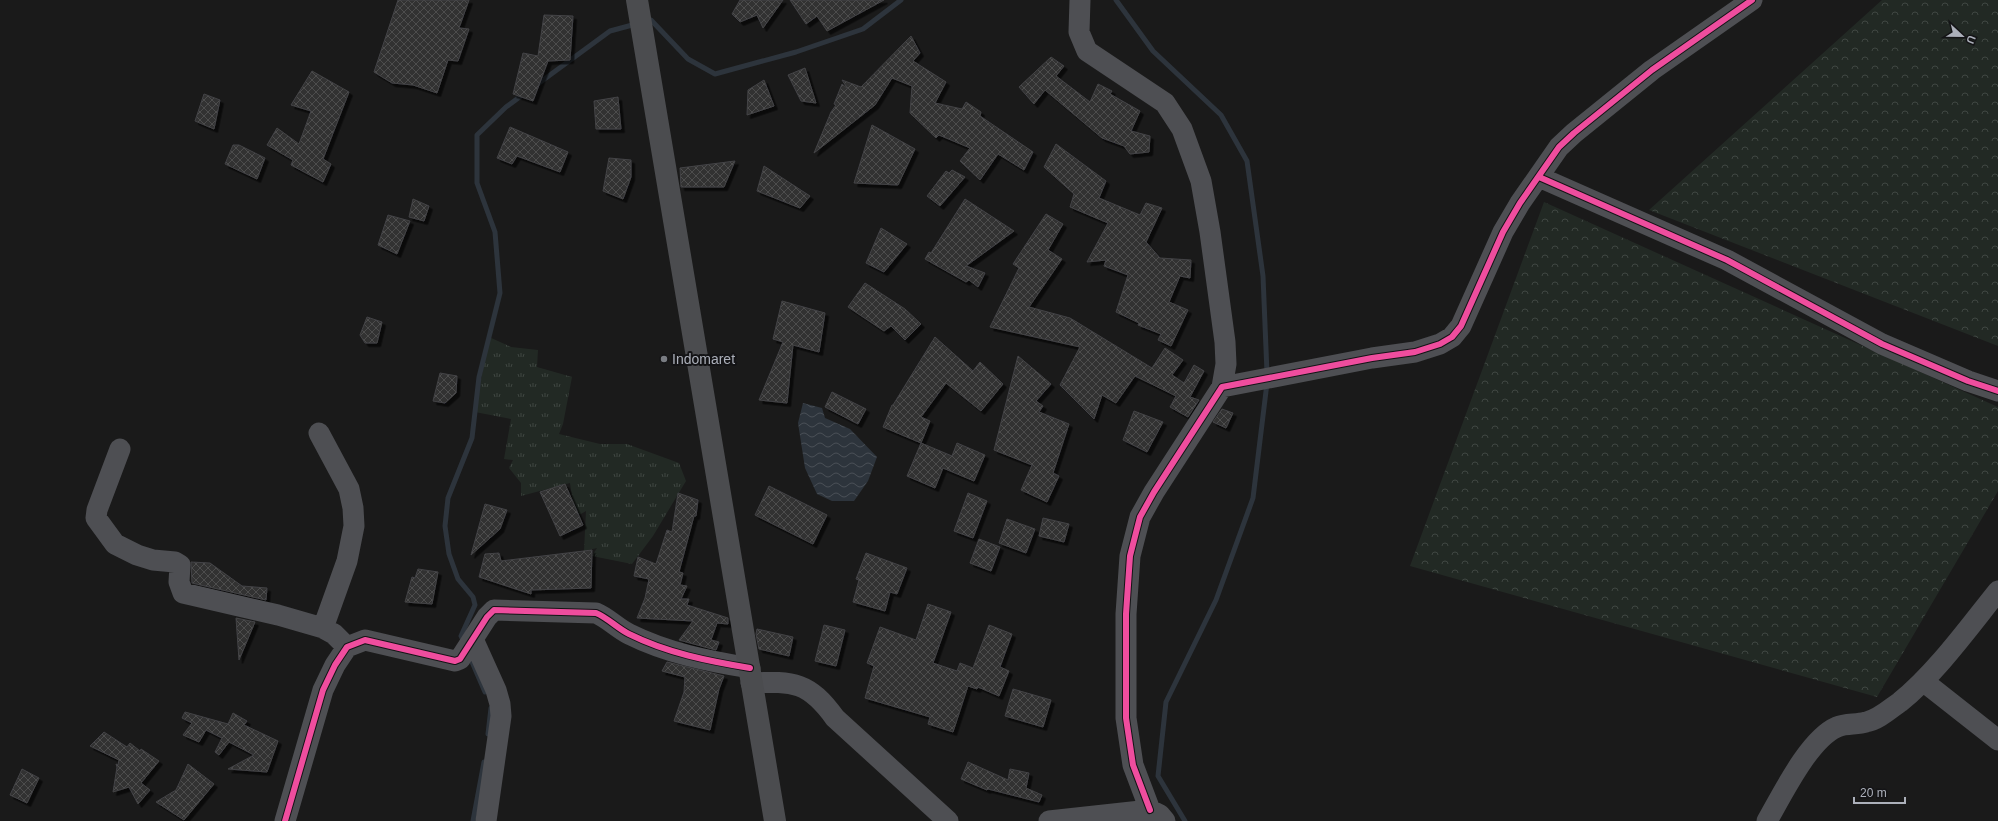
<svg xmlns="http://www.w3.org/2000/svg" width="1998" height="821" font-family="Helvetica,sans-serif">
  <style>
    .grass { fill: url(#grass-tufts) }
    .forest { fill: url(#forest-crowns) }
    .water { fill: url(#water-waves) }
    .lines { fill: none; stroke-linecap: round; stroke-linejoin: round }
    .stream { stroke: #2d343c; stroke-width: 5 }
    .building { fill: url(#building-cross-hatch); stroke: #434346; filter: url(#shadow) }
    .street { stroke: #4e4f53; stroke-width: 21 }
    .primary { stroke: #4b4c4f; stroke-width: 22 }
    .cycleway-casing { stroke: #141416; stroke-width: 8 }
    .cycleway { stroke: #ef4d9e; stroke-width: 6 }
    .poi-dot { fill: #797c82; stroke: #141416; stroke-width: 1.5 }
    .labels { text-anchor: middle; stroke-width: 4; stroke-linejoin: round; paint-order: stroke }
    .poi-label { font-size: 14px; fill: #acb0ba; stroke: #141416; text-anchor: start }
  </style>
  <defs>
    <pattern id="grass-tufts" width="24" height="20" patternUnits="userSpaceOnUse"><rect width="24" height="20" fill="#222924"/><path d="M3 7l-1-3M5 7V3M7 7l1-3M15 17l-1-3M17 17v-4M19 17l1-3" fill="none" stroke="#3f4642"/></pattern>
    <pattern id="forest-crowns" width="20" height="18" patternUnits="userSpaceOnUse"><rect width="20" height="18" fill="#222924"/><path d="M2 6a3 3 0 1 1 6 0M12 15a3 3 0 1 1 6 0" fill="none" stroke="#3f4642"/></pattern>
    <pattern id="water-waves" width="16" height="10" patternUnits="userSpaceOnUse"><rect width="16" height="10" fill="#2d343c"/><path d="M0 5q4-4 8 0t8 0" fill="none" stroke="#494f56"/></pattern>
    <pattern id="building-cross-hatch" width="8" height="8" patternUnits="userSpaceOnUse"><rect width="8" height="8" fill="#323232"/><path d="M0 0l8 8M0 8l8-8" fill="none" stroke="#4d4d4e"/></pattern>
    <filter id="shadow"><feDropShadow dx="3.5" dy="3.5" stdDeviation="0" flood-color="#0009"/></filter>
  </defs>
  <rect width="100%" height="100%" fill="#1a1a1a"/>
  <path class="grass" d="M489 337 511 347 538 350 537 367 572 377 563 424 559 434 600 444H627L679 463 686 481 653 536 632 564 592 556 597 548 584 551 586 511 562 525 573 503 570 483 521 496V483L509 468 513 460 504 459 511 419 475 412Z"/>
  <path class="forest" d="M1882 0H1998V346L1649 210Z
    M1544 202 1998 407V491L1877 697 1410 566Z"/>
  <path class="water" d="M803 403 822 408 825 418 850 429 877 457 868 481 854 501H832L817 494 805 468 798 423Z"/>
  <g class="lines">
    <path class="stream" d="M1116 0 1153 51 1221 115 1247 161 1263 276 1267 373
      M646 21 651 20 688 59 715 74 796 52 863 29 901 0
      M535 86 610 31 636 24
      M464 642 461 636 475 605 473 597 458 579 449 554 445 526 448 498 472 438 479 377 500 293 495 232 477 183V135L506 107 525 93
      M469 655 485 692
      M488 734 491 708
      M473 821 484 762
      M1185 821 1158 776 1166 702 1216 600 1253 498 1267 383"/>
  </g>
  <path class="building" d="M398 0H469L459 28 469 29 458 61 448 60 437 93 413 85 392 83 374 72Z
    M740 0H783L763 28 757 15 740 22 732 14Z
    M790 0H884L827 31 817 16 806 24Z
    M544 15 573 16 570 60 548 61 533 101 513 94 523 53 538 56Z
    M911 36 920 53 913 61 946 82 935 103 962 109 966 102 981 112 980 116 1033 152 1024 170 998 154 980 180 960 161 970 148 939 135 936 138 910 113 912 86 892 78 875 105 814 153 831 112 836 105 834 104 842 84 848 89 842 80 861 87Z
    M1051 57 1064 66 1056 76 1090 102 1098 84 1112 91 1110 94 1140 111 1131 131 1150 136 1149 152 1130 154 1124 146 1102 138 1045 90 1034 104 1019 87Z
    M805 68 816 103 801 101 788 75Z
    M312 71 349 92 323 159 331 164 323 182 291 165 293 160 267 145 277 128 299 144 311 111 291 105Z
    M764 80 774 106 747 115 748 90Z
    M204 94 220 100 214 129 195 121Z
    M618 97 621 129H596L594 101Z
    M872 125 915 149 898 185 854 183Z
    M510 127 568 152 560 172 517 156 512 164 497 158Z
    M1056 144 1106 181 1099 198 1140 215 1146 203 1162 208 1146 242 1160 258 1191 260 1190 278 1180 276 1169 302 1188 310 1171 346 1158 340 1161 334 1138 325 1139 323 1116 312 1128 275 1104 266 1106 260 1087 262 1108 223 1070 207 1074 194 1044 167Z
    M233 145H239L265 158 257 179 225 164Z
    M609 158 631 160V177L623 199 603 191Z
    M735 161 724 187H681L680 168Z
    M764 166 810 196 800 208 757 191Z
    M952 170 965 177 940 206 927 196 946 171 949 173Z
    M413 199 429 206 424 221 409 217Z
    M965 199 1014 231 966 266 985 273 978 287 969 280 966 282 925 259 929 252 931 253Z
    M1046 214 1063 224 1048 250 1062 259 1029 307 1070 318 1152 368 1165 348 1183 360 1172 375 1184 383 1194 365 1204 371 1190 397 1199 400 1188 417 1170 407 1176 396 1135 376 1116 403 1102 395 1094 419 1060 385 1080 347 990 327 1019 268 1013 264Z
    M388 215 410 221 397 254 378 245Z
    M881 228 907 244 884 272 866 263Z
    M865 283 905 309 921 324 905 340 891 326 884 331 848 307Z
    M782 301 825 313 819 352 793 345 787 403 759 400 783 342 773 339Z
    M367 317 382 322 377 343H365L360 335Z
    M935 337 973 371 980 362 1003 384 981 411 946 383 921 417 930 421 921 443 883 427 892 405H893Z
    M1018 356 1051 384 1036 401 1043 406 1039 412 1069 424 1053 473 1059 476 1047 502 1021 490 1032 465 994 450Z
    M440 373 457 376 456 393 445 403 433 401Z
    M832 392 866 409 858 424 825 407Z
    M1222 409 1233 413 1226 428 1213 422Z
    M1134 411 1163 422 1147 452 1123 440Z
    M921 443 952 456 957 443 985 455 974 481 943 468 935 488 907 476Z
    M565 484 583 525 560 536 540 492Z
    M769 486 827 515 813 544 755 515Z
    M678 493 698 500 696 516H694L679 572 683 573 680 585 687 586 681 599H689L687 605 728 618V624L717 623 711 640 719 642 716 650 679 640 693 621 637 618 645 598 649 579 634 576 638 557 656 564 667 530 672 532Z
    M968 493 987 501 973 538 954 531Z
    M485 504 507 510 500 529 471 555Z
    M1043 518 1069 524 1064 542 1039 536Z
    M1007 519 1035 529 1026 553 999 543Z
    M979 539 1000 547 991 571 970 563Z
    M592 550 591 588 531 590V594L479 577 485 554 499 553 501 561Z
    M866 553 907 568 897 594 890 592 885 611 853 602 859 580 856 579Z
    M191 562 210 563 242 586 267 588 266 600 192 583Z
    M418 569 438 572 432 604 405 602 412 577 415 578Z
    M928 604 951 612 933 663 957 671 960 663 973 668 989 625 1012 634 1000 667 1009 671 999 696 978 687 977 689 968 686 953 732 928 724 930 717 865 698 874 666 867 663 880 627 916 640Z
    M236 618 255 622 239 660Z
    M824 625 845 630 836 666 815 661Z
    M757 629 793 637 789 656 759 649 756 634Z
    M667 662 724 676 719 689 710 730 674 721 684 692 685 677 662 671Z
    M1013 689 1051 700 1043 727 1005 716Z
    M185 712 228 724 233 713 247 721 244 725 278 741 267 772 228 769 254 755 229 742 219 755 215 752 222 738 206 730 199 742 183 735 192 723 182 718Z
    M104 732 127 747 130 743 140 751 141 749 159 761 141 783 150 790 138 804 129 787 113 792 117 767 116 764 118 765 119 760 90 746Z
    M968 762 1008 780 1010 769 1029 773 1026 788 1042 795 1039 802 988 789 987 790 961 779Z
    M188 764 214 784 184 820 156 802 176 790Z
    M22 769 39 778 27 803 10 795Z"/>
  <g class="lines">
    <path class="street" d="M1080 0 1079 32 1087 51 1165 103 1182 129 1201 181 1210 232 1225 342 1226 364 1222 387
      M1539 177 1727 260 1882 344 1968 381 1998 391
      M319 433 349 489 353 508 354 526 347 561 323 628
      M120 449 97 510 96 518 115 544 137 555 153 560 175 562 180 565 179 582 183 593 278 615 323 628 334 634 347 647
      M473 639 496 690 500 704 501 716 486 821
      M1923 681 1998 740
      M751 683C794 681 809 682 835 718L948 821
      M1150 810 1133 765 1126 718V614L1130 556 1140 517 1154 492 1222 387 1372 358 1415 352 1440 344 1452 337 1461 326 1503 232 1520 203 1559 147 1574 133 1652 70 1752 0
      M285 821 323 690 335 665 347 647 365 640 455 661 460 659 487 617 494 610 596 613C608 618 617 628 629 634 667 653 708 661 750 668
      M1049 821 1150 810 1160 815 1165 821
      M1767 821C1782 795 1809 739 1837 727 1846 723 1857 725 1866 722 1878 720 1890 709 1900 702 1936 673 1969 627 1998 591"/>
    <path class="primary" d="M637 0 775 821"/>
    <g class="cycleway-casing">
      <path id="cycleway" d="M1539 177 1727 260 1882 344 1968 381 1998 391
        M1150 810 1133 765 1126 718V614L1130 556 1140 517 1154 492 1222 387 1372 358 1415 352 1440 344 1452 337 1461 326 1503 232 1520 203 1559 147 1574 133 1652 70 1752 0
        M285 821 323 690 335 665 347 647 365 640 455 661 460 659 487 617 494 610 596 613C608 618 617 628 629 634 667 653 708 661 750 668"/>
    </g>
    <use href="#cycleway" class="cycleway"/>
  </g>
  <circle class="poi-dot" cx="664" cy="359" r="4"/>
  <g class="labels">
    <g class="poi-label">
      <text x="672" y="364">Indomaret</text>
    </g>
  </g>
  <g transform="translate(1962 36) rotate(112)" stroke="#141416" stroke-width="3" paint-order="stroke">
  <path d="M0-3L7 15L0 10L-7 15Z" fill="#acb0ba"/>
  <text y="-6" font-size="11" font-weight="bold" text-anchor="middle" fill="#acb0ba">U</text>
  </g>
  <path d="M1854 797v6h51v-6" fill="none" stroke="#acb0ba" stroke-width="2"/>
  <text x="1860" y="797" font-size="12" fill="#acb0ba" stroke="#141416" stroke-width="3" paint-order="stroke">20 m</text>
</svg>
